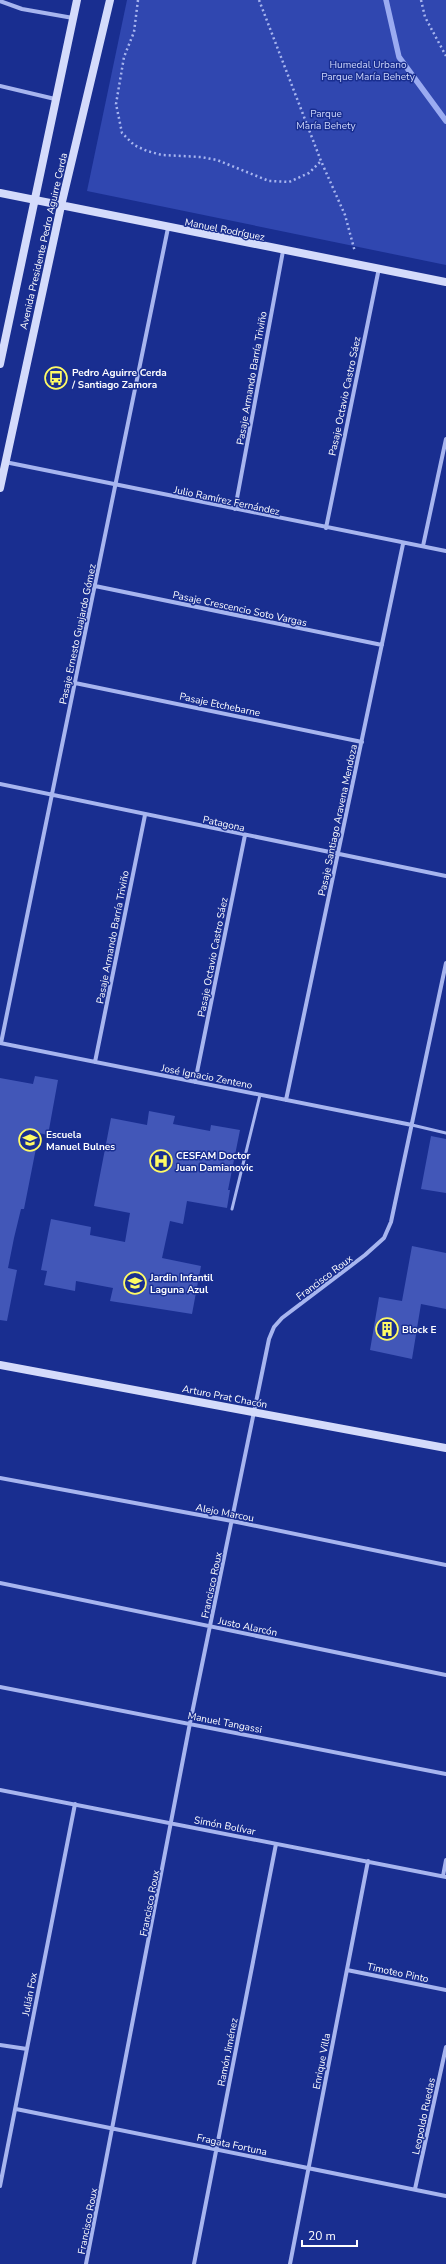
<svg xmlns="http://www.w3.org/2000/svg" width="446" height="2264" font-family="'Nunito Sans',sans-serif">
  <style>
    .green { fill: #3047b0 }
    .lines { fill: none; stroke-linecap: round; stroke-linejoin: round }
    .stream { stroke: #9aabf1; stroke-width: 5.5 }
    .building { fill: #4257b8 }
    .path { stroke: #a7b5ef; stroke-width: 2.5; stroke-dasharray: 2 3; stroke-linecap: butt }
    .lane { stroke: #a7b5ef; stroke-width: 3 }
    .street { stroke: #a7b5ef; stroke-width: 4 }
    .secondary { stroke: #d4dbfb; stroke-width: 8 }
    .labels { text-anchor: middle; stroke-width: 3; stroke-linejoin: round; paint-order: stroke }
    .park-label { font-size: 10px; fill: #cdd6fb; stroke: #192e90 }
    .street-label { font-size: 10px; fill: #fff; stroke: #192e90 }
    .poi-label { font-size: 10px; font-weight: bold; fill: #fff; stroke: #192e90; text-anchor: start }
  </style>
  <rect width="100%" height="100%" fill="#192e90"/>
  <path class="green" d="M127 0H446V265L87 191Z"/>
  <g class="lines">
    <path class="stream" d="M386 0 399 57 446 121"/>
  </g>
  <path class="building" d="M35 1076 58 1080 48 1135 39 1133 24 1209H21L14 1238 8 1268 17 1270 7 1321 0 1320V1078L33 1084Z
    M149 1111 175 1116 173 1124 210 1131 211 1125 240 1130 228 1190H230L227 1208 187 1201 183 1224 170 1221 162 1258 201 1266 192 1314 110 1301 113 1288 76 1281 75 1291 44 1285 47 1271 41 1270 51 1219 91 1227 90 1235 125 1242 130 1213 94 1206 111 1118 147 1125Z
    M431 1136 446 1139V1193L421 1189Z
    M412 1246 446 1253V1309L421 1304 412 1359 370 1350 379 1297 402 1301Z"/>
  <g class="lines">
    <path class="path" d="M138 0 134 32 124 57 116 104 122 133 134 145 147 151 162 155 201 157 217 160 269 181 289 182 309 173 321 161
      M259 0 321 161 345 215 355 252
      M421 0 425 17 446 56"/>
    <path class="lane" d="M412 1125 446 1133
      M232 1209 260 1095"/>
    <path class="street" d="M0 1 22 9 73 18
      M0 86 55 99
      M5 462 446 551
      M235 509 283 251
      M326 528 379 268
      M423 546 446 439
      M95 586 382 645
      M75 683 362 742
      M0 784 446 876
      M0 1043 412 1125
      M1 1043 168 228
      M95 1062 145 815
      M195 1082 245 835
      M286 1100 403 544
      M0 1478 232 1521 446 1565
      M0 1583 446 1675
      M0 1687 446 1774
      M0 1790 446 1877
      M443 1876 446 1860
      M347 1970 446 1990
      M0 2045 27 2049
      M16 2109 446 2196
      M0 2186 75 1804
      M415 2189 446 2047
      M86 2264 190 1723 269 1339 274 1327 282 1318 365 1255 384 1238 391 1222 446 963
      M194 2264 276 1844
      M290 2264 368 1861"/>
    <path class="secondary" d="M0 193 446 282
      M0 364 77 0
      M0 488 61 206 110 0
      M0 1365 446 1448"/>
  </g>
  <defs>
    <g id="bus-ring" transform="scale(1.15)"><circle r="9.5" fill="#192e90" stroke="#fffb65" stroke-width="1.5"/><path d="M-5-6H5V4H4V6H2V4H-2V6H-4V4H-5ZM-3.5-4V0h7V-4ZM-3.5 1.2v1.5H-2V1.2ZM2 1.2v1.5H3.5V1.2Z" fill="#fffb65"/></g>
    <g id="school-ring" transform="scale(1.15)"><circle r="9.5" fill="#192e90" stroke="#fffb65" stroke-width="1.5"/><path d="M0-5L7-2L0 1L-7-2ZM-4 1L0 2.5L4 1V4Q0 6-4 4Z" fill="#fffb65"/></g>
    <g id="hospital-ring" transform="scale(1.15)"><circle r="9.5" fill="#192e90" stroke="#fffb65" stroke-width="1.5"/><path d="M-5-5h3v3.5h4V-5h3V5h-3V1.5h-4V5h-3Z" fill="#fffb65"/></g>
    <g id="building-ring" transform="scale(1.15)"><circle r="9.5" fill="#192e90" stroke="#fffb65" stroke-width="1.5"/><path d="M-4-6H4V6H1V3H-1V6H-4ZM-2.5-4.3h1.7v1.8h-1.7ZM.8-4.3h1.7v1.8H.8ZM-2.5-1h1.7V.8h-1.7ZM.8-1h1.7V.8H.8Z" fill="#fffb65"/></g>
  </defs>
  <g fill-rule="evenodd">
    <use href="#bus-ring" x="56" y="378"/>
    <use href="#school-ring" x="30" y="1140"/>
    <use href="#hospital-ring" x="161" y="1161"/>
    <use href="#school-ring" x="135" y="1283"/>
    <use href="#building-ring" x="387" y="1329"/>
  </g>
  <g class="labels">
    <g class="park-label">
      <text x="368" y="68">Humedal Urbano<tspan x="368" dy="12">Parque María Behety</tspan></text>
      <text x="326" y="117">Parque<tspan x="326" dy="12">María Behety</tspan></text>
    </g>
    <g class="street-label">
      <text transform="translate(225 229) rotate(11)" y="4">Manuel Rodríguez</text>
      <text transform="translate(43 241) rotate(-77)" y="4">Avenida Presidente Pedro Aguirre Cerda</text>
      <text transform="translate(251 378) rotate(-80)" y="4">Pasaje Armando Barría Triviño</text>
      <text transform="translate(344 396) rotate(-78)" y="4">Pasaje Octavio Castro Sáez</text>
      <text transform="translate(227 500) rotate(12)" y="4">Julio Ramírez Fernández</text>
      <text transform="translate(240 608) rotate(12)" y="4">Pasaje Crescencio Soto Vargas</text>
      <text transform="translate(77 634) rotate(-78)" y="4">Pasaje Ernesto Guajardo Gómez</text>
      <text transform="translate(220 704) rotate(12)" y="4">Pasaje Etchebarne</text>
      <text transform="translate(337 820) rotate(-78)" y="4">Pasaje Santiago Aravena Mendoza</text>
      <text transform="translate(224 823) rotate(12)" y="4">Patagona</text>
      <text transform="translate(112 937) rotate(-79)" y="4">Pasaje Armando Barría Triviño</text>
      <text transform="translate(212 957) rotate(-79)" y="4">Pasaje Octavio Castro Sáez</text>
      <text transform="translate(207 1076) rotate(11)" y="4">José Ignacio Zenteno</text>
      <text transform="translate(324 1277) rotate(-37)" y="4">Francisco Roux</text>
      <text transform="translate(225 1396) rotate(11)" y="4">Arturo Prat Chacón</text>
      <text transform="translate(225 1512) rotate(11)" y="4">Alejo Marcou</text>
      <text transform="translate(211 1585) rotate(-78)" y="4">Francisco Roux</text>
      <text transform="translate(248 1626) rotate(12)" y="4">Justo Alarcón</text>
      <text transform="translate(225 1722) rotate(11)" y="4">Manuel Tangassi</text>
      <text transform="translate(225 1825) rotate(11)" y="4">Simón Bolívar</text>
      <text transform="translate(149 1903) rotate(-79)" y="4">Francisco Roux</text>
      <text transform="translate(398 1972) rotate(12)" y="4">Timoteo Pinto</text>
      <text transform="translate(29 1994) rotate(-79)" y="4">Julián Fox</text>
      <text transform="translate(227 2052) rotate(-79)" y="4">Ramón Jiménez</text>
      <text transform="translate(321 2061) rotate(-79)" y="4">Enrique Villa</text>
      <text transform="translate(423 2116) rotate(-78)" y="4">Leopoldo Ruedas</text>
      <text transform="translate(232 2144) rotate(12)" y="4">Fragata Fortuna</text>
      <text transform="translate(87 2221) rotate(-79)" y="4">Francisco Roux</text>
    </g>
    <g class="poi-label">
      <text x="72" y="376">Pedro Aguirre Cerda<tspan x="72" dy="12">/ Santiago Zamora</tspan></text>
      <text x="46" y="1138">Escuela<tspan x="46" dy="12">Manuel Bulnes</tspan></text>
      <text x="176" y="1159">CESFAM Doctor<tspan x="176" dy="12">Juan Damianovic</tspan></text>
      <text x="150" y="1281">Jardin Infantil<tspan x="150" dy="12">Laguna Azul</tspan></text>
      <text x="402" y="1333">Block E</text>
    </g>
  </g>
  <path d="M302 2240v6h55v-6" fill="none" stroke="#ffffff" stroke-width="2"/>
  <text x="308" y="2240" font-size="12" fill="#ffffff" stroke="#192e90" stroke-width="3" paint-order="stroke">20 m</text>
</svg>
